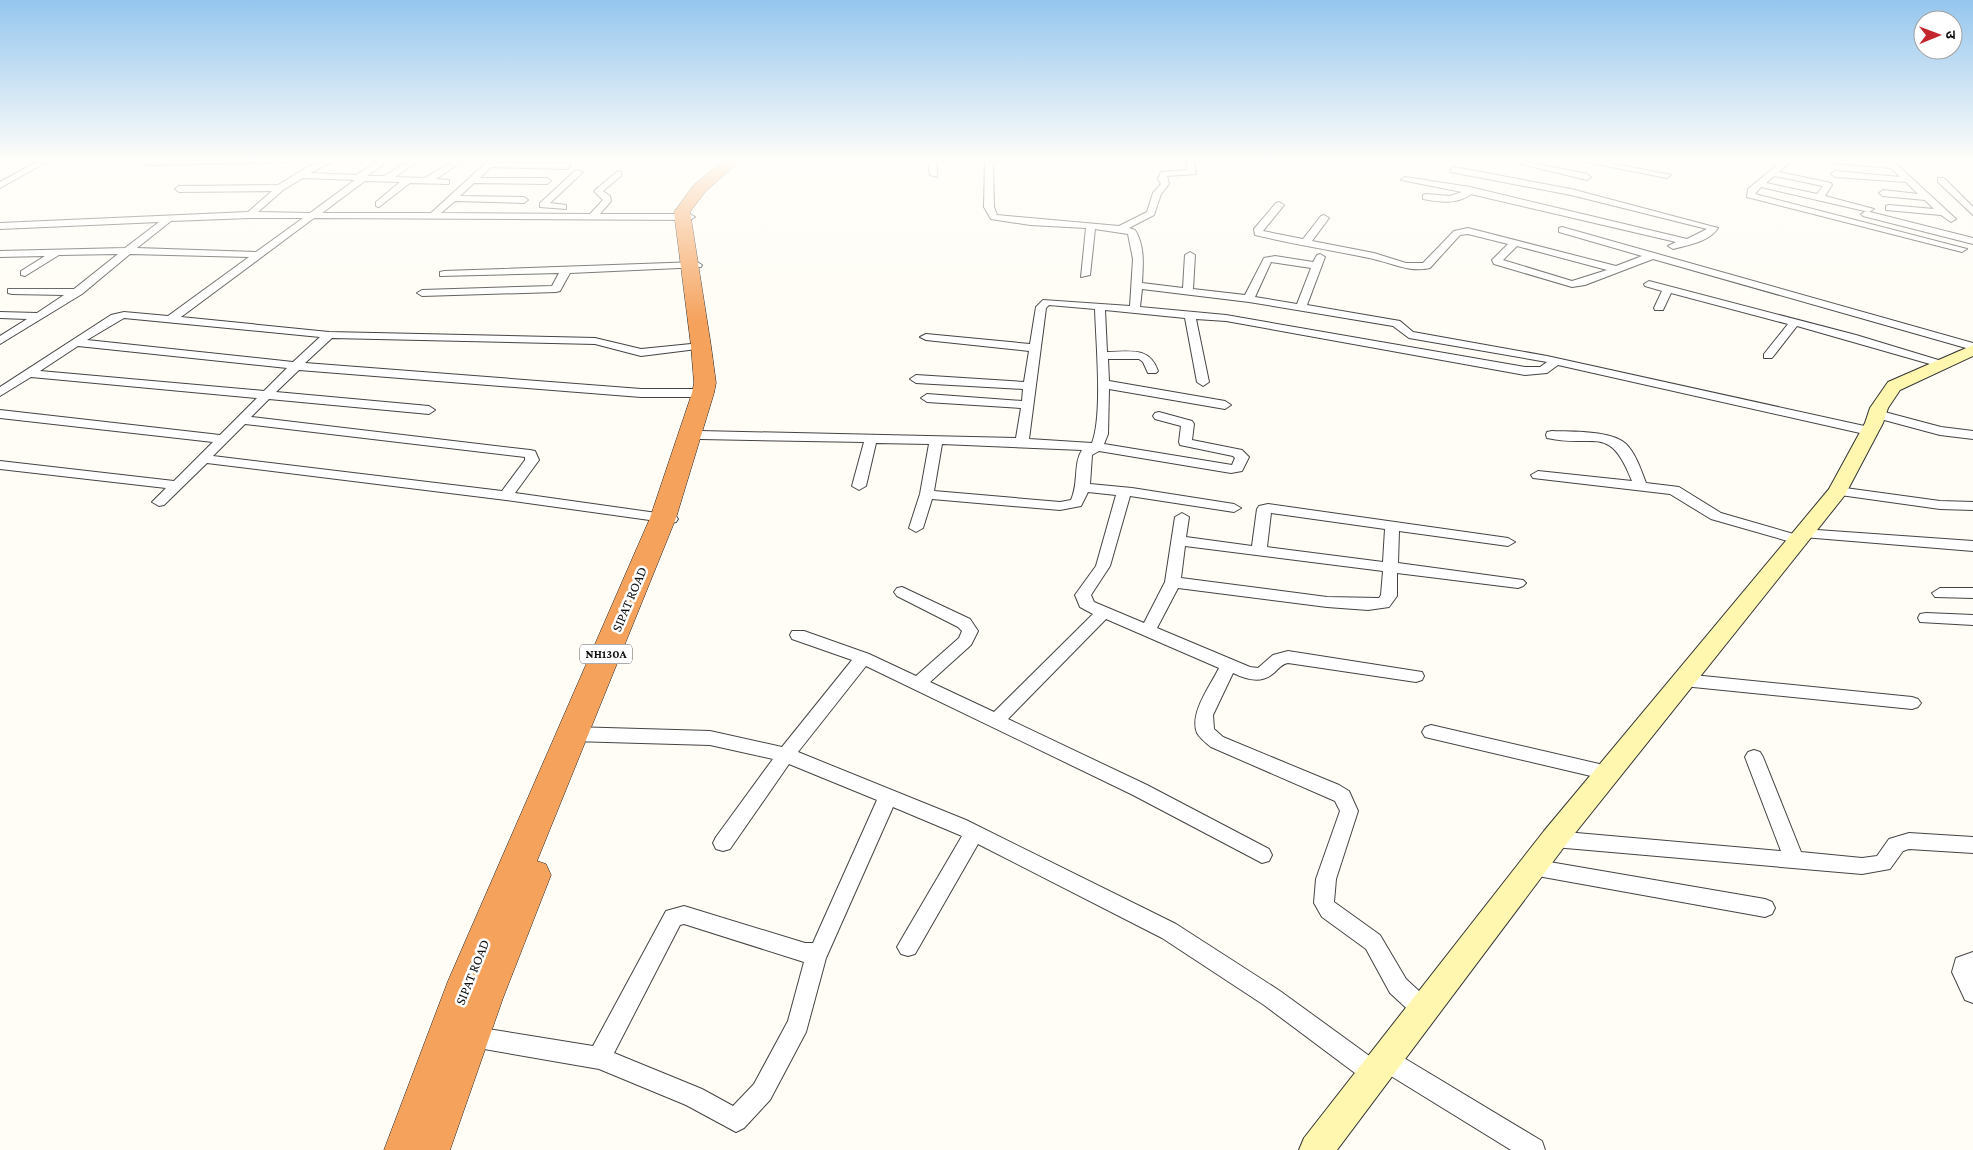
<svg xmlns="http://www.w3.org/2000/svg" width="1973" height="1150" font-family="'Crimson Pro','Noto Sans Devanagari',serif">
  <style>
    .lines { fill: none; stroke-linecap: round; stroke-linejoin: round }
    .street-casing { stroke: #444; stroke-width: 2 }
    .secondary-casing { stroke: #333; stroke-width: 2 }
    .highway-casing { stroke: #222; stroke-width: 1 }
    .street { fill: #fff; fill-rule: evenodd }
    .secondary { fill: #fff6b0; fill-rule: evenodd }
    .highway { fill: #f5a25d; fill-rule: evenodd }
    .labels { text-anchor: middle; stroke-width: 5; stroke-linejoin: round; paint-order: stroke }
    .shield { fill: #fff; stroke: #585858; stroke-width: 1 }
    .shield-label { font-size: 12px; font-weight: bold; fill: #111 }
    .street-label { font-size: 14px; fill: #111; stroke: #fff }
  </style>
  <rect width="100%" height="100%" fill="#fffdf5"/>
  <g class="lines">
    <g class="street-casing">
      <path id="street" d="M40 160H50L0 188V182Z
        M294 160 290 162 147 165 143 163 147 161Z
        M325 160H336L310 173 356 175 380 160H390L367 176H384L411 160H420L395 177 425 178 455 160H464L436 179 449 180V184L410 183 379 207 376 206V202L400 182 365 181 322 213H431L489 160H496V163H567L571 166 567 169 491 167 480 178H547L551 181 547 184 474 183 460 196 524 197 528 200 524 203 455 201 441 213 590 214 603 200 594 191 618 171 621 172V176L603 191 610 196 611 201 600 214H690L695 217 690 220 314 218 181 317 329 332 595 338 641 349 701 343 705 344V348L641 356 595 344 332 338 305 363 641 389H703L709 393 703 397H641L299 370 276 392 429 406 435 410 429 414 269 399 251 417 530 450 535 451 539 460 515 493 671 515 676 516 678 519 676 522 671 523 506 500 207 463 164 505 159 506 152 502 166 488 0 469V461L174 481 213 442 0 418V410L220 435 257 398 31 377 0 396V387L111 315 124 312 168 316 249 257 130 254 82 294 0 344V336L27 319 0 318V312L37 313 64 295 12 294 8 293V289H74L118 254 59 255 25 276 21 275V271L45 256 0 257V251L125 248 159 222 0 229V223L248 212 272 191 179 192 175 189 179 186 278 185 309 166ZM303 178 355 180 310 213 258 212 283 190ZM250 218H303L256 252 137 248 171 221ZM124 318 320 337 293 362 87 340ZM78 346 287 368 264 391 40 371ZM245 424 525 457V460L502 491 213 456Z
        M711 160H734L735 161 731 163Z
        M928 160H936L937 177 930 175Z
        M985 160H993L994 207 997 215 1119 226 1147 212 1153 193 1161 184 1158 179 1161 172 1188 170 1186 160H1194L1196 174 1167 176 1169 184 1161 194 1154 215 1129 228 1135 230C1145 246 1143 265 1142 283L1183 288 1185 255 1190 252 1195 255 1193 289 1245 295 1264 258 1275 256 1313 262 1317 255 1320 254 1325 257 1307 305 1400 321 1413 332 1547 356 1869 427 1875 431 1869 435 1558 365 1547 373 1525 375 1226 321 1196 319 1209 382 1203 386 1197 382 1185 318 1105 310 1107 352C1130 352 1149 346 1158 371L1156 373H1148L1143 362 1139 359H1108L1109 381 1225 401 1231 405 1225 409 1109 389 1108 434 1104 444 1232 465 1235 458 1233 456 1180 445 1179 442 1181 426 1155 419 1153 416 1155 413 1159 412 1192 421 1194 424 1192 440 1242 450 1249 457 1242 471 1231 473 1099 451 1092 455 1090 484 1132 488 1234 504 1241 508 1234 512 1130 496 1110 566 1091 595 1094 602 1144 623 1165 582 1175 517 1182 513 1189 517 1186 537 1252 546 1257 509 1259 506 1268 504 1508 538 1515 542 1508 546 1399 531 1398 563 1523 580 1526 583 1523 586 1518 588 1397 573V596L1389 607 1368 610 1327 607 1178 588 1157 628 1250 667 1258 668 1273 655 1288 651 1422 672 1424 676 1422 680 1416 682 1288 663C1282 664 1279 668 1275 672 1262 684 1248 680 1233 673L1213 715 1214 729 1223 737 1339 785 1349 791 1358 811 1336 879 1334 902 1380 935 1406 979 1432 1003 1435 1010 1432 1017 1424 1020 1416 1017 1390 993 1366 949 1322 917 1314 903 1316 879 1340 811 1335 801 1211 747C1206 743 1200 738 1197 733 1189 713 1211 685 1219 668L1106 619 1008 719 1147 785 1269 849 1272 855 1269 861 1262 863 1133 795 866 666 798 752 966 820 1176 924 1280 991 1375 1060 1378 1052 1386 1049 1394 1052 1542 1141 1545 1150H1511L1386 1073 1383 1082 1375 1085 1367 1082 1264 1005 1162 938 978 844 915 954 908 956 901 954 897 947 901 940 962 836 893 807 826 958 806 1032 770 1100 744 1128 736 1132 686 1105 599 1069 461 1045 458 1037 461 1029 469 1026 593 1046 666 911 684 906 805 943H813L877 800 789 764 730 849 723 851 716 849 713 843 716 837 773 759 710 745 572 741 566 739 563 734 566 729 572 727 710 731 782 747 852 660 792 639 790 635 792 631H804L869 654 916 676 959 638 962 631 958 627 897 596 894 592 897 588 902 587 970 619 978 631 971 645 930 682 994 712 1093 614 1080 607 1075 595 1096 566 1116 495 1088 492 1081 506 1060 510 932 499 923 528 916 532 909 528 920 494 929 444 876 443 866 486 859 490 852 486 864 442 700 439 694 435 700 431 1016 438 1021 408 927 402 921 398 927 394 1022 401 1023 389 916 383 910 379 916 375 1024 382 1029 351 926 340 920 337 926 334 1030 344 1036 307 1043 300 1130 306 1133 259 1128 234 1095 229 1090 275 1081 277 1086 228 1030 225 991 219 984 207ZM1271 262 1311 268 1297 304 1255 297ZM1142 289 1249 302 1393 326 1409 338 1547 362 1540 367H1525L1226 315 1140 307ZM1049 305 1095 309C1096 342 1103 415 1092 443L1029 439 1046 308ZM942 444 1082 450C1073 464 1079 483 1071 500L1060 502 934 491ZM1271 513 1385 529 1383 562 1267 547ZM1185 546 1383 571 1381 595 1379 598 1327 597 1181 578ZM684 924 804 962 788 1021 754 1084 733 1106 702 1089 614 1053 680 925Z
        M1576 160H1594L1671 175 1667 178Z
        M1783 160H1792L1779 172 1831 183 1832 185 1825 196 1874 209 1869 212 1761 187 1755 194 1967 249 1962 252 1747 197 1748 189ZM1774 176 1823 186 1817 194 1766 183Z
        M1831 160 1885 163 1883 160H1892L1956 219 1951 222 1941 215 1886 210V206L1889 205 1934 209 1925 200 1883 196 1879 193 1883 190 1918 194 1906 182 1835 177 1831 174 1835 171 1900 177 1891 168 1834 163Z
        M1522 161 1587 174 1591 177 1587 180 1525 165 1521 163Z
        M1454 167 1571 189 1718 228C1709 242 1688 245 1673 249L1668 246 1676 242 1475 195 1471 194C1457 205 1439 202 1423 199V195L1426 194 1450 196 1462 192 1401 180 1405 177 1470 187 1687 239 1707 229 1571 195 1451 172 1450 170Z
        M576 170 583 172 550 203 566 205V209L540 207V203Z
        M1938 178H1944L1973 207V215L1938 182Z
        M1279 202 1284 205 1263 231 1303 239 1321 216 1324 215 1329 218 1312 241 1374 253 1406 263H1423L1454 231 1468 228 1616 266 1642 256 1559 232V228L1562 227 1973 343V350L1653 259 1585 285 1572 287 1494 264 1492 260 1508 244 1468 234 1460 235 1430 268C1408 273 1390 262 1369 258 1331 250 1293 244 1255 235L1254 229 1276 203ZM1517 246 1607 270 1572 281 1503 260Z
        M1866 211 1973 238V244L1863 216 1861 214Z
        M697 262 702 265 701 267 570 273 560 291 556 292 422 296 417 293 422 290 552 286 559 273 440 276V272L444 271Z
        M1649 281 1856 335 1945 362 1947 364 1941 367 1937 366 1797 326 1772 358H1764V354L1788 324 1671 293 1663 310H1655L1654 308 1662 291 1645 286 1644 284Z
        M1877 410 1941 427 1973 431V439L1940 435 1873 417 1871 414Z
        M1552 431C1572 432 1611 430 1626 444 1636 454 1641 470 1646 483L1679 487 1721 513 1797 535 1798 530 1803 529 1973 541V551L1803 537 1805 540 1803 543 1798 544 1711 519 1670 494 1533 478 1531 475 1538 471 1632 481C1609 422 1595 449 1547 438L1546 435 1547 432Z
        M1838 487 1940 501 1973 502V510L1940 509 1833 494 1831 491 1833 488Z
        M1940 588H1973V598L1935 597 1932 593Z
        M1926 613 1973 615V625L1920 622 1918 618 1920 614Z
        M1683 674 1912 697 1918 699 1921 703 1918 707 1912 709 1683 686 1677 684 1675 680 1677 676Z
        M1431 725 1608 766 1614 768 1617 773 1614 778 1608 780 1425 737 1422 732 1425 727Z
        M1754 750 1760 752 1763 757 1801 852 1862 858 1877 856 1889 839 1909 833 1973 837V853L1909 849 1903 851 1890 869 1862 874 1554 847 1547 845 1544 839 1547 833 1554 831 1781 851 1745 757 1748 752Z
        M1532 859 1765 899 1772 902 1775 908 1772 914 1765 917 1532 875 1525 873 1522 867 1525 861Z
        M1973 952V1003L1965 1000 1952 972 1956 958Z"/>
    </g>
    <g class="secondary-casing">
      <path id="secondary" d="M1973 345V356L1900 390 1888 408 1883 423 1845 495 1564 847 1337 1150H1299L1304 1138 1544 831 1829 489 1865 423 1870 408 1888 382Z"/>
    </g>
    <g class="highway-casing">
      <path id="highway" d="M724 160H741L705 192 690 212 711 346 716 383 714 393 676 518 537 861 546 864 551 875 503 998 450 1150H384L448 981 650 518 692 393 694 383 691 346 674 212 693 186Z"/>
    </g>
    <use href="#street" class="street"/>
    <use href="#secondary" class="secondary"/>
    <use href="#highway" class="highway"/>
  </g>
  <linearGradient id="sky" x2="0" y2="1"><stop stop-color="#95c6ee"/><stop offset="0.5" stop-color="#fffefa"/><stop offset="1" stop-color="#fffefa" stop-opacity="0"/></linearGradient>
  <rect width="1973" height="321" fill="url(#sky)"/>
  <g class="labels">
    <rect class="shield" x="580" y="644.5" width="52" height="19" rx="4"/>
    <g class="shield-label">
      <text x="606" y="658">NH130A</text>
    </g>
    <g class="street-label">
      <text transform="translate(629 599) rotate(-67)" y="5">SIPAT ROAD</text>
      <text transform="translate(472 972) rotate(-68)" y="5">SIPAT ROAD</text>
    </g>
  </g>
  <g transform="translate(1938 35) rotate(89)"><circle r="24" fill="#ffffff" stroke="#a0a0a0"/>
  <path d="M0-4L9 19L0 12L-9 19Z" fill="#c4262e"/>
  <text y="-8" font-size="14" font-weight="bold" text-anchor="middle" fill="#111111">उ</text>
  </g>
</svg>
